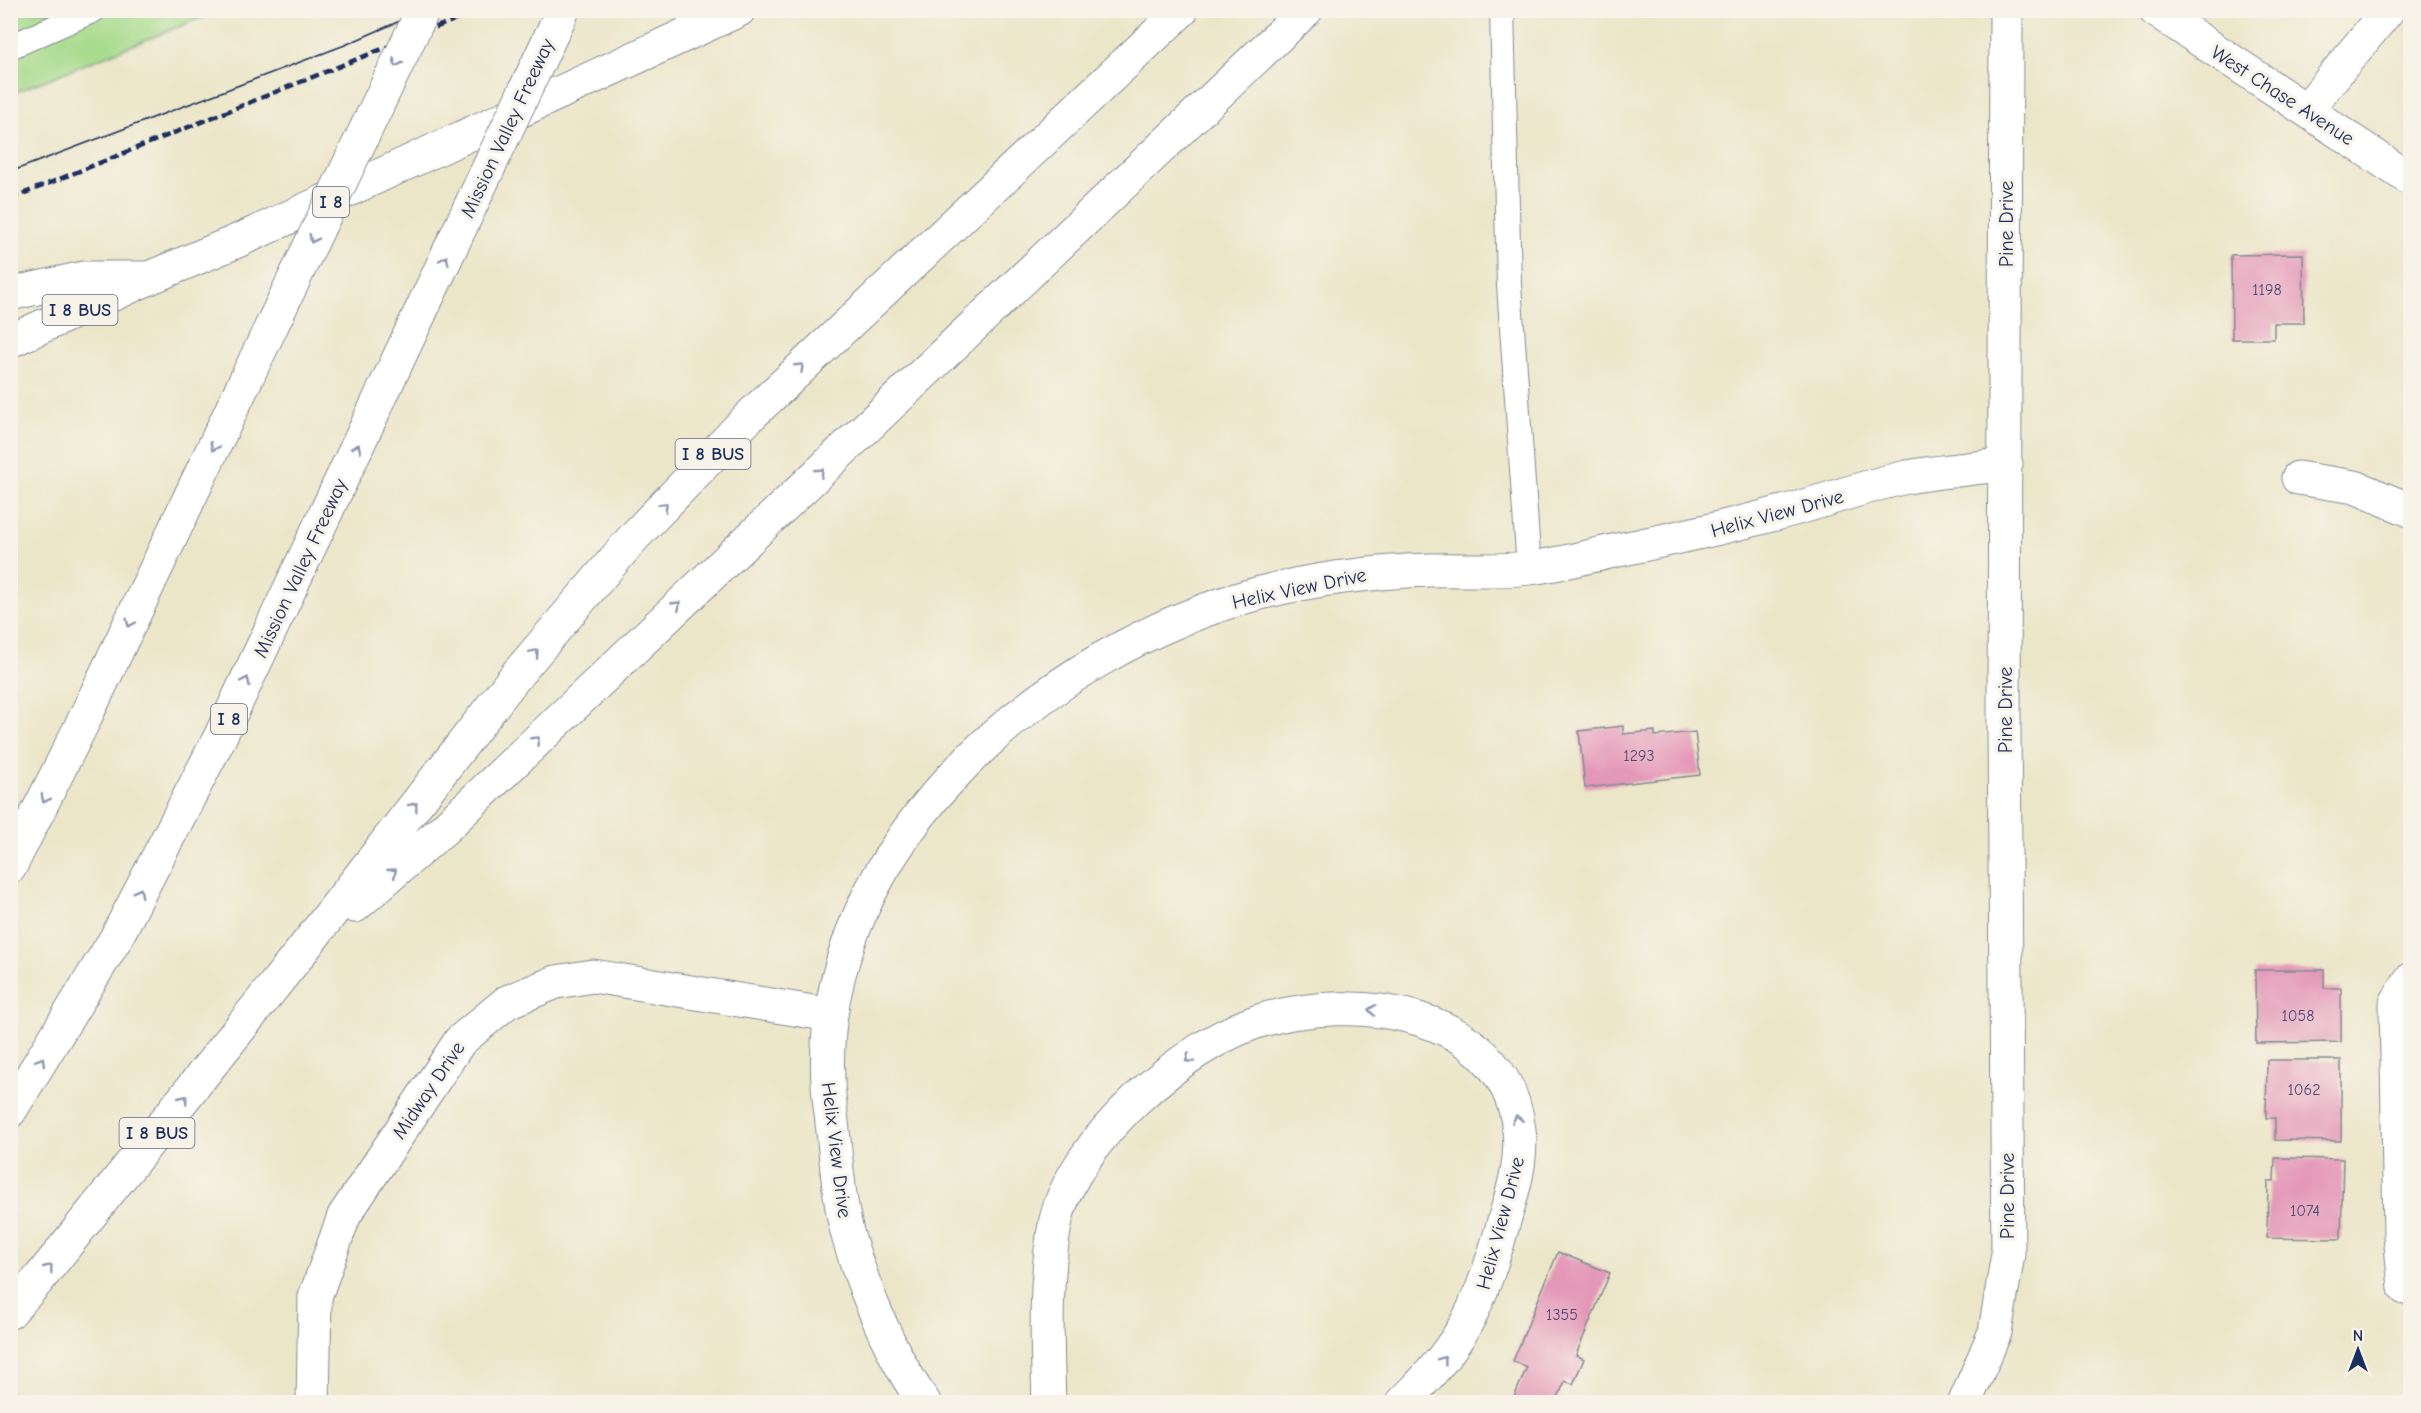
<svg xmlns="http://www.w3.org/2000/svg" width="2421" height="1413" font-family="'Comic Neue',sans-serif">
  <style>
    .green { fill: #a5da8a; stroke: #608474; stroke-width: 1.5 }
    .building { fill: #e498b7 }
    .lines { fill: none; stroke-linecap: round; stroke-linejoin: round }
    .lane-casing { stroke: #848a94; stroke-width: 26 }
    .street-casing { stroke: #848a94; stroke-width: 35 }
    .secondary-casing { stroke: #848a94; stroke-width: 35 }
    .primary-casing { stroke: #848a94; stroke-width: 35 }
    .highway-casing { stroke: #848a94; stroke-width: 35 }
    .lane { stroke: #fff; stroke-width: 24 }
    .street { stroke: #fff; stroke-width: 33 }
    .secondary { stroke: #fff; stroke-width: 33 }
    .primary { stroke: #fff; stroke-width: 33 }
    .highway { stroke: #fff; stroke-width: 33 }
    .tram { stroke: #1b2f5e; stroke-width: 1.5 }
    .rail { stroke: #1b2f5e; stroke-width: 4.5; stroke-dasharray: 9 4.5; stroke-linecap: butt }
    .highway-bridge-casing { stroke: #848a94; stroke-width: 35; stroke-linecap: butt }
    .highway-bridge { stroke: #fff; stroke-width: 33 }
    .oneway { stroke: #8d97ae }
    .labels { text-anchor: middle; stroke-width: 6; stroke-linejoin: round; paint-order: stroke }
    .number-label { font-size: 16px; fill: #4d4974 }
    .shield { fill: #f7f3e8; stroke: #5d6a87; stroke-width: 1.5 }
    .shield-label { font-size: 18px; font-weight: bold; fill: #1b2f5e }
    .street-label { font-size: 20px; fill: #1b2f5e; stroke: #f7f3e8 }
  </style>
  <rect width="100%" height="100%" fill="#f7f3e8"/>
  <filter id="ink" filterUnits="userSpaceOnUse"><feTurbulence type="fractalNoise" baseFrequency=".0167" numOctaves="2"/><feDisplacementMap in="SourceGraphic" scale="12" xChannelSelector="R" yChannelSelector="G"/><feConvolveMatrix kernelMatrix="1 2 1 2 8 2 1 2 1" color-interpolation-filters="sRGB"/></filter>
  <filter id="wash" filterUnits="userSpaceOnUse"><feTurbulence type="fractalNoise" baseFrequency=".008" numOctaves="4" result="noise"/><feDisplacementMap in="SourceGraphic" scale="24" xChannelSelector="R" yChannelSelector="G"/><feGaussianBlur stdDeviation="1.35" result="paint"/><feColorMatrix in="noise" values="0 0 0 0 0 0 0 0 0 0 0 0 0 0 0 0 0 1.4 0 .05"/><feComposite in="paint" operator="in"/></filter>
  <g filter="url(#wash)">
    <rect width="100%" height="100%" fill="#ece6c9"/>
    <path class="green" d="M11 11H218L11 94Z"/>
    <g id="blocks">
      <path class="building" d="M2303 254 2304 323H2274V339H2232L2231 255Z
        M1623 726V734L1655 731V736L1695 732 1700 775 1585 788 1579 731Z
        M2255 970H2324V988H2341V1042L2256 1043Z
        M2267 1060H2341V1141L2275 1140V1118H2266Z
        M2275 1158 2343 1159 2341 1239 2267 1238 2268 1181H2274Z
        M1558 1252 1610 1273 1576 1355 1584 1359 1573 1384 1565 1381 1556 1402H1512L1527 1367 1513 1361Z"/>
    </g>
  </g>
  <g filter="url(#ink)">
    <use href="#blocks" fill-opacity="0" stroke="#848a94" stroke-width="1.5"/>
    <g class="lines">
      <g class="lane-casing">
        <path id="lane" d="M1502 10 1509 285 1529 568
          M10 47 94 10"/>
      </g>
      <g class="street-casing">
        <path id="street" d="M2298 478 2355 487 2410 510
          M2405 1288 2400 1234 2396 1003 2410 980
          M313 1402 315 1297 344 1216 460 1041 507 1002 556 982 593 976 831 1015
          M924 1402C892 1358 865 1292 849 1239 838 1202 836 1152 831 1114 795 860 1042 646 1268 591 1321 578 1375 572 1429 570 1462 569 1496 572 1529 568 1559 565 1589 556 1618 550 1677 538 1736 525 1794 509 1831 499 1869 485 1907 477 1940 471 1973 469 2006 464
          M1049 1402C1047 1345 1044 1277 1056 1220 1074 1140 1184 1045 1259 1021 1354 992 1505 1009 1519 1130 1523 1164 1511 1196 1502 1228 1480 1306 1462 1345 1403 1402
          M1965 1402 1995 1332 2008 1254 2004 724 2006 10"/>
      </g>
      <g class="secondary-casing">
        <path id="secondary" d="M2155 10 2410 179
          M2306 110 2388 10
          M10 294 83 278H149"/>
      </g>
      <g class="primary-casing">
        <path id="primary" d="M10 341 149 278 242 239 739 10"/>
      </g>
      <g class="highway-casing">
        <path id="highway" d="M10 867 83 722 239 394
          M355 906 445 828 1306 10
          M10 1111 115 940 220 737 420 313
          M10 1312 39 1279 301 952 518 673 633 538 750 416 1182 10"/>
      </g>
      <use href="#lane" class="lane"/>
      <use href="#street" class="street"/>
      <use href="#secondary" class="secondary"/>
      <use href="#primary" class="primary"/>
      <use href="#highway" class="highway"/>
      <path class="tram" d="M10 172 345 45 425 10"/>
      <path class="rail" d="M10 199 479 10"/>
      <g class="highway-bridge-casing">
        <path id="highway-bridge" d="M420 313 563 10
          M239 394 423 10"/>
      </g>
      <use href="#highway-bridge" class="highway-bridge"/>
    </g>
    <defs><path id="oneway-chevron" d="M-2-3.5L2.5 0L-2 3.5" fill="none" stroke-width="1.6" stroke-linecap="round" stroke-linejoin="round" transform="scale(1.5)"/></defs>
    <g class="oneway">
      <use href="#oneway-chevron" transform="translate(397 63) rotate(116)"/>
      <use href="#oneway-chevron" transform="translate(313 239) rotate(116)"/>
      <use href="#oneway-chevron" transform="translate(445 260) rotate(-65)"/>
      <use href="#oneway-chevron" transform="translate(800 367) rotate(-44)"/>
      <use href="#oneway-chevron" transform="translate(214 447) rotate(115)"/>
      <use href="#oneway-chevron" transform="translate(357 448) rotate(-65)"/>
      <use href="#oneway-chevron" transform="translate(820 472) rotate(-43)"/>
      <use href="#oneway-chevron" transform="translate(664 506) rotate(-46)"/>
      <use href="#oneway-chevron" transform="translate(677 605) rotate(-43)"/>
      <use href="#oneway-chevron" transform="translate(130 623) rotate(115)"/>
      <use href="#oneway-chevron" transform="translate(535 653) rotate(-49)"/>
      <use href="#oneway-chevron" transform="translate(246 681) rotate(-65)"/>
      <use href="#oneway-chevron" transform="translate(536 740) rotate(-44)"/>
      <use href="#oneway-chevron" transform="translate(45 799) rotate(117)"/>
      <use href="#oneway-chevron" transform="translate(414 806) rotate(-52)"/>
      <use href="#oneway-chevron" transform="translate(393 872) rotate(-41)"/>
      <use href="#oneway-chevron" transform="translate(139 892) rotate(-63)"/>
      <use href="#oneway-chevron" transform="translate(1372 1010) rotate(-174)"/>
      <use href="#oneway-chevron" transform="translate(1189 1059) rotate(144)"/>
      <use href="#oneway-chevron" transform="translate(41 1061) rotate(-59)"/>
      <use href="#oneway-chevron" transform="translate(184 1099) rotate(-51)"/>
      <use href="#oneway-chevron" transform="translate(1517 1119) rotate(-101)"/>
      <use href="#oneway-chevron" transform="translate(49 1268) rotate(-51)"/>
      <use href="#oneway-chevron" transform="translate(1443 1360) rotate(-54)"/>
    </g>
  </g>
  <g class="labels">
    <g class="number-label">
      <text x="2267" y="295">1198</text>
      <text x="1639" y="761">1293</text>
      <text x="2298" y="1021">1058</text>
      <text x="2304" y="1095">1062</text>
      <text x="2305" y="1216">1074</text>
      <text x="1562" y="1320">1355</text>
    </g>
    <g class="shield">
      <rect x="313" y="187" width="36" height="30" rx="4.5"/>
      <rect x="42.5" y="295" width="75" height="30" rx="4.5"/>
      <rect x="675.5" y="439" width="75" height="30" rx="4.5"/>
      <rect x="211" y="704" width="36" height="30" rx="4.5"/>
      <rect x="119.5" y="1118" width="75" height="30" rx="4.5"/>
    </g>
    <g class="shield-label">
      <text x="331" y="208">I 8</text>
      <text x="80" y="316">I 8 BUS</text>
      <text x="713" y="460">I 8 BUS</text>
      <text x="229" y="725">I 8</text>
      <text x="157" y="1139">I 8 BUS</text>
    </g>
    <g class="street-label">
      <text transform="translate(2283 95) rotate(33)" y="7">West Chase Avenue</text>
      <text transform="translate(507 128) rotate(-65)" y="7">Mission Valley Freeway</text>
      <text transform="translate(2006 224) rotate(-90)" y="7">Pine Drive</text>
      <text transform="translate(1777 513) rotate(-15)" y="7">Helix View Drive</text>
      <text transform="translate(300 568) rotate(-65)" y="7">Mission Valley Freeway</text>
      <text transform="translate(1299 588) rotate(-12)" y="7">Helix View Drive</text>
      <text transform="translate(2005 710) rotate(-90)" y="7">Pine Drive</text>
      <text transform="translate(428 1090) rotate(-56)" y="7">Midway Drive</text>
      <text transform="translate(837 1150) rotate(83)" y="7">Helix View Drive</text>
      <text transform="translate(2007 1196) rotate(-90)" y="7">Pine Drive</text>
      <text transform="translate(1500 1223) rotate(-75)" y="7">Helix View Drive</text>
    </g>
  </g>
  <rect width="2421" height="1413" fill="none" stroke="#f7f3e8" stroke-width="36"/>
  <g transform="translate(2358 1350)" stroke="#f7f3e8" stroke-width="4.5" paint-order="stroke">
  <path d="M0-4.5L10 22L0 15L-10 22Z" fill="#1b2f5e"/>
  <text y="-9" font-size="16" font-weight="bold" text-anchor="middle" fill="#1b2f5e">N</text>
  </g>
</svg>
